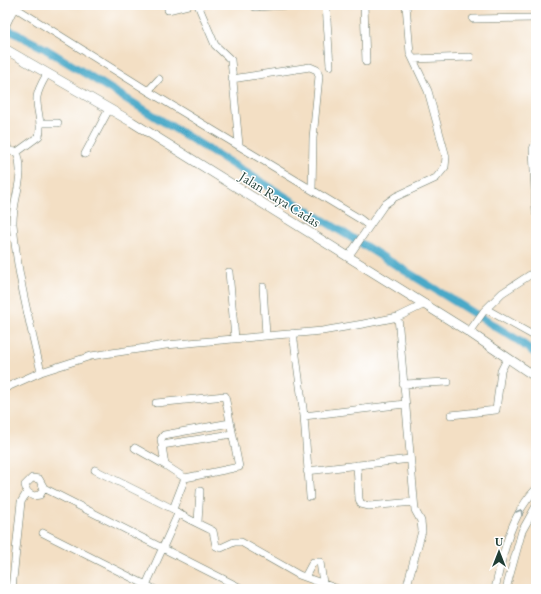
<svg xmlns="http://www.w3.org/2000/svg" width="541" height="594" font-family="'EB Garamond',serif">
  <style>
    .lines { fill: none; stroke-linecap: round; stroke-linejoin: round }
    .canal { stroke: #49a9c8; stroke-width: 8 }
    .minor-casing { stroke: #697666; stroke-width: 8 }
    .tertiary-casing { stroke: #697666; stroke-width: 10 }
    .minor { stroke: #fff; stroke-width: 7 }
    .tertiary { stroke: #fff; stroke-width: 9 }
    .oneway { stroke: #8f9e9a }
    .labels { text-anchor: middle; stroke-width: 3; stroke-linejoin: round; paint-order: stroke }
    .street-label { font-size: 14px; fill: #1f3d34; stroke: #fff }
  </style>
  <rect width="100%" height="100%" fill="#fff"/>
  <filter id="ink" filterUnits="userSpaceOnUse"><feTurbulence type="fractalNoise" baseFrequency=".025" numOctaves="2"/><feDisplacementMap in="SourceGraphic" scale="8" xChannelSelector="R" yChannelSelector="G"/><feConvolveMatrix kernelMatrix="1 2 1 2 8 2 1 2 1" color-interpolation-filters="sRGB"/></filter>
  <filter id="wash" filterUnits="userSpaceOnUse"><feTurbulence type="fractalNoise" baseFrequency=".012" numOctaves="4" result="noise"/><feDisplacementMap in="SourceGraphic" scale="16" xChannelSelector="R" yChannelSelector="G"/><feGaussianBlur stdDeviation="0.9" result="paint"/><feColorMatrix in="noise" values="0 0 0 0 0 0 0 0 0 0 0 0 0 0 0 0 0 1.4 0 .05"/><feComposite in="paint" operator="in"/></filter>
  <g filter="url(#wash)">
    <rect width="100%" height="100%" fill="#f3dfc4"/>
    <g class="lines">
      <path class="canal" d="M5 28 44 48 519 341 536 354"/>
    </g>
  </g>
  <g filter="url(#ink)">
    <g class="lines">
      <g class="minor-casing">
        <path id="minor" d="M11 5 148 91 159 79
          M198 5 215 45 231 60 239 145
          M255 5V7L290 5
          M326 5 330 66
          M364 5 366 62
          M168 10 188 5
          M473 19 536 18
          M5 27 14 8
          M413 59 470 57
          M232 79 310 67 317 70 319 76 313 138 312 190
          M148 91 360 219 369 226
          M41 123H58
          M5 140 9 151 17 152
          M536 142 533 149 536 213
          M85 154 109 109
          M348 257 384 205 395 197 436 178 445 167 446 157 428 91 410 53 406 5
          M229 272 235 338
          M263 287 266 335
          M486 309 536 337
          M398 317 415 510 421 521 422 531 406 589
          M469 332 484 311 502 293 536 271
          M293 333 304 416 310 497
          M41 372C30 324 17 274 13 224 12 199 26 177 17 152L39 136C43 122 36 111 37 97 38 89 43 81 47 74
          M403 384 448 382
          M5 388 41 372 91 356 166 345 322 331 363 324 398 317 425 304
          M451 415 496 410 501 371 507 359
          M304 416 405 404
          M162 445 232 434
          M135 448 165 465 185 478 239 467 225 396 156 403
          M165 465 161 439 164 435 230 423
          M357 465 359 499 361 504 369 506 414 502
          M95 470 173 509C183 518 200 524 213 531L216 546 221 548 234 542H241L299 575 338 589
          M307 471 410 459
          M44 488 40 495 33 496 27 492 25 485 32 478 39 479 44 488 243 589
          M173 509 185 478
          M198 522 200 491
          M43 533 154 589
          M305 577 313 562H320L323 583
          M146 585 178 514
          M12 589 21 502 27 492
          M495 589C503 554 510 516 536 489
          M506 589 522 531 536 506"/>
      </g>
      <g class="tertiary-casing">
        <path id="tertiary" d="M5 49 132 122 469 332 536 377"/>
      </g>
      <use href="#minor" class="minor"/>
      <use href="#tertiary" class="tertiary"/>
    </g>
    <defs><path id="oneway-chevron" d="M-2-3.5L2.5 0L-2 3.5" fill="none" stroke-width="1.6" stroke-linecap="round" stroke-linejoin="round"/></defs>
    <use class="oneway" href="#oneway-chevron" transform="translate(520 512) rotate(-61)"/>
  </g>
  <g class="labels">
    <g class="street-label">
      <text transform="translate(280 199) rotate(32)" y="5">Jalan Raya Cadas</text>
    </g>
  </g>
  <rect width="541" height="594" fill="none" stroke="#fff" stroke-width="20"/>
  <g transform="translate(499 552)" stroke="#ffffff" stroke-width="3" paint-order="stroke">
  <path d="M0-3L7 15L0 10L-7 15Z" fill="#1f3d34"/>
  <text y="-6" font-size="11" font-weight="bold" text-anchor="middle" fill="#1f3d34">U</text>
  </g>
</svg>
